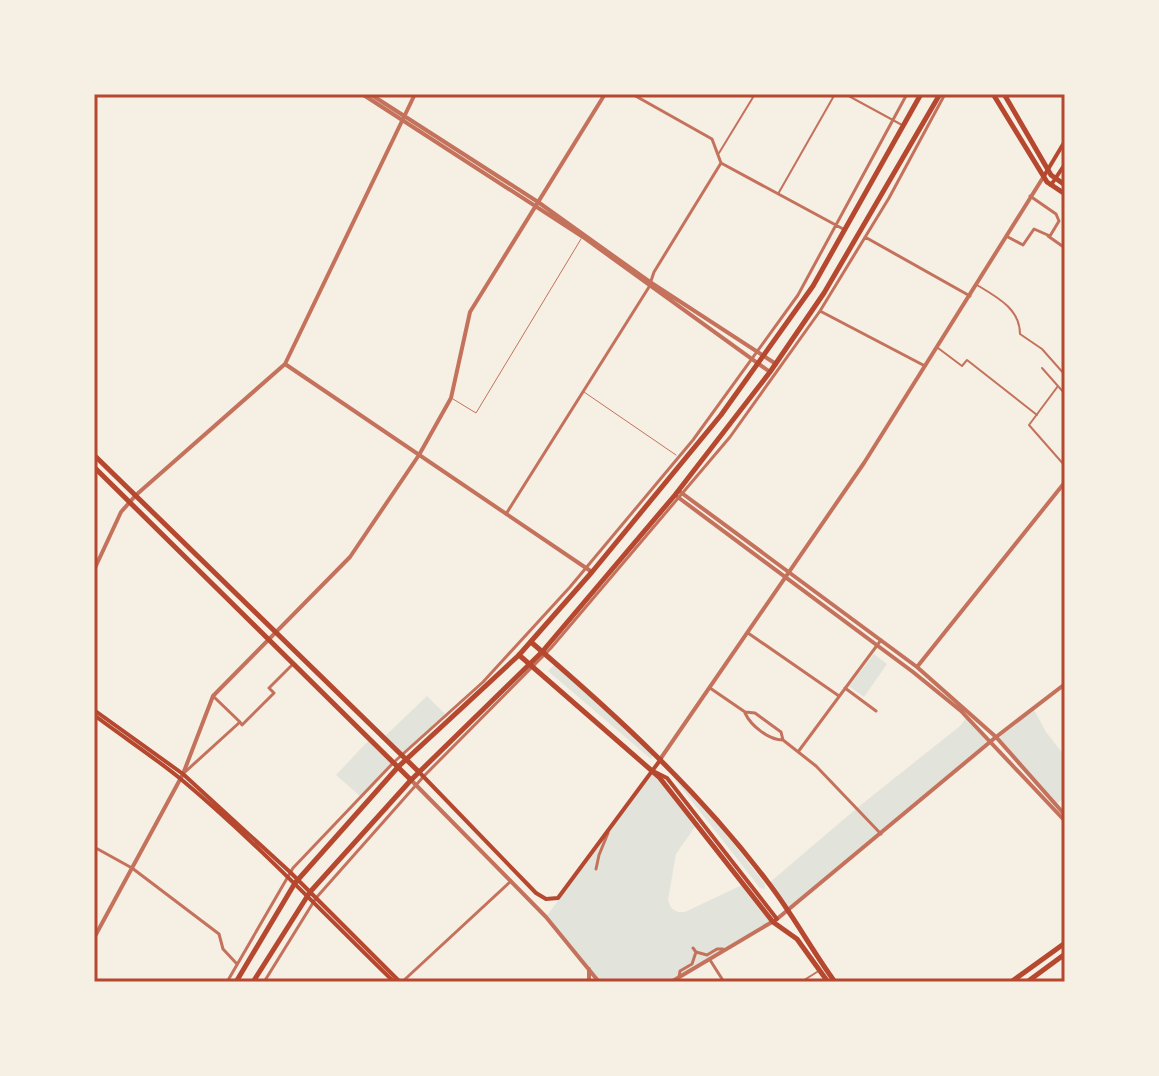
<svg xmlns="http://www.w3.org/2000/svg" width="1159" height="1076" font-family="Ubuntu,sans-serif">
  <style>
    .green { fill: #e2e4dc }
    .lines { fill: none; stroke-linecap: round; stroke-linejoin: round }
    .service { stroke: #c5725c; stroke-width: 1 }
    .pedestrian { stroke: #c5725c; stroke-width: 2 }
    .minor { stroke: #c5725c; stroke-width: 3 }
    .tertiary { stroke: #c5725c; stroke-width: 4 }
    .secondary { stroke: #b5482f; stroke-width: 4 }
    .primary { stroke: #b5482f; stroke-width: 5 }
    .trunk { stroke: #b5482f; stroke-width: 5 }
    .neatline { fill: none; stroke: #b5482f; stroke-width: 3 }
  </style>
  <rect width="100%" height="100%" fill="#f6efe4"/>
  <path class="green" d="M874 654 887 664 864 697 849 686Z
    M554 665 653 753 651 759 548 671Z
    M427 696 446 715 402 755 384 737Z
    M1033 708 1046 732 1065 756V797L1055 805 996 737Z
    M967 717 991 741 788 912 769 883 857 808 960 726Z
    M370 739 394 762 360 796 336 775Z
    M653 771 697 824 676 854 668 900 671 908 678 912H685L744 884 773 922 671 982H599L546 917Z
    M674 771 678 773 765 884V889L760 888 673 777Z"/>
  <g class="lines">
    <path class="service" d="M584 392 676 455
      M453 399 476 413 581 239"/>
    <path class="pedestrian" d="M845 94 902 125
      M719 153 755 94
      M778 194 835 94
      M977 285C997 297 1020 309 1020 334L1042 349 1065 375
      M938 348 962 366 967 360 1037 415
      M1042 368 1065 394
      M1058 386 1029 425 1065 466
      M801 982 817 972"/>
    <path class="minor" d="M632 94 712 139 721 163 845 230
      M1048 236 1065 248
      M865 237 970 296
      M1008 237 1023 245 1034 229 1050 236 1059 221 1056 214 1030 196
      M820 311 925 366
      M506 514 649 287 654 272 721 163
      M748 633 839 696
      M710 688 745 712 755 713 781 732 783 740 816 766 881 834
      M845 688 876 711
      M214 697 240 722
      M745 713C751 726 769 740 783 740
      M798 752 881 640
      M185 772 240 722 242 725 274 693 269 688 293 664
      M94 847 132 868 219 934 223 949 237 964
      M596 869 599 855 608 833
      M693 948 696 952 707 955 717 949H723
      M710 960 724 982
      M679 977 680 971 692 964 696 952
      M227 982 293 868 394 762 483 682 570 587 693 440 798 295 907 94
      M264 982 316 898 424 776 551 648 730 437 820 311 889 198 945 94
      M402 982 511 881"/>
    <path class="tertiary" d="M362 94 583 237 770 372
      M370 94 538 202 650 282 776 364
      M285 364 592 572
      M679 491 917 667 996 737 1065 815
      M675 495 913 672 961 711 1065 821
      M94 570 121 512 136 495 285 364 415 94
      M917 667 1065 482
      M661 758 864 463 1044 176
      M411 780 546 917 599 982
      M777 919 996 737 1065 684
      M94 938 183 774 213 696 350 557 419 455 451 398 470 312 605 94
      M589 982V969
      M671 982 772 922"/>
    <path class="secondary" d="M1044 176 1065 141
      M1051 185 1065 164
      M94 710 183 774 290 872 400 982
      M94 715C123 737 154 757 182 780 257 843 324 914 394 982
      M419 772 536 893 546 899 558 898 661 759
      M655 772 667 778 777 919 773 922"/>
    <path class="primary" d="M993 94 1047 182 1065 194
      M1004 94 1051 175 1065 185
      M94 455 419 772
      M94 467 411 780
      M531 642C617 716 699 791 767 881 792 913 811 949 835 982
      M519 655 659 777 773 922 797 939 828 982
      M1011 982 1065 943
      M1027 982 1065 954"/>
    <path class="trunk" d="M236 982 295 883 398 767 519 655 592 572 721 415 813 286 921 94
      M253 982 310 892 411 780 542 652 675 495 770 372 824 293 940 94"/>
  </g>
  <rect width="1159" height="1076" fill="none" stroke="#f6efe4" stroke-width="192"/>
  <rect x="96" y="96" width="967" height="884" class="neatline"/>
</svg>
